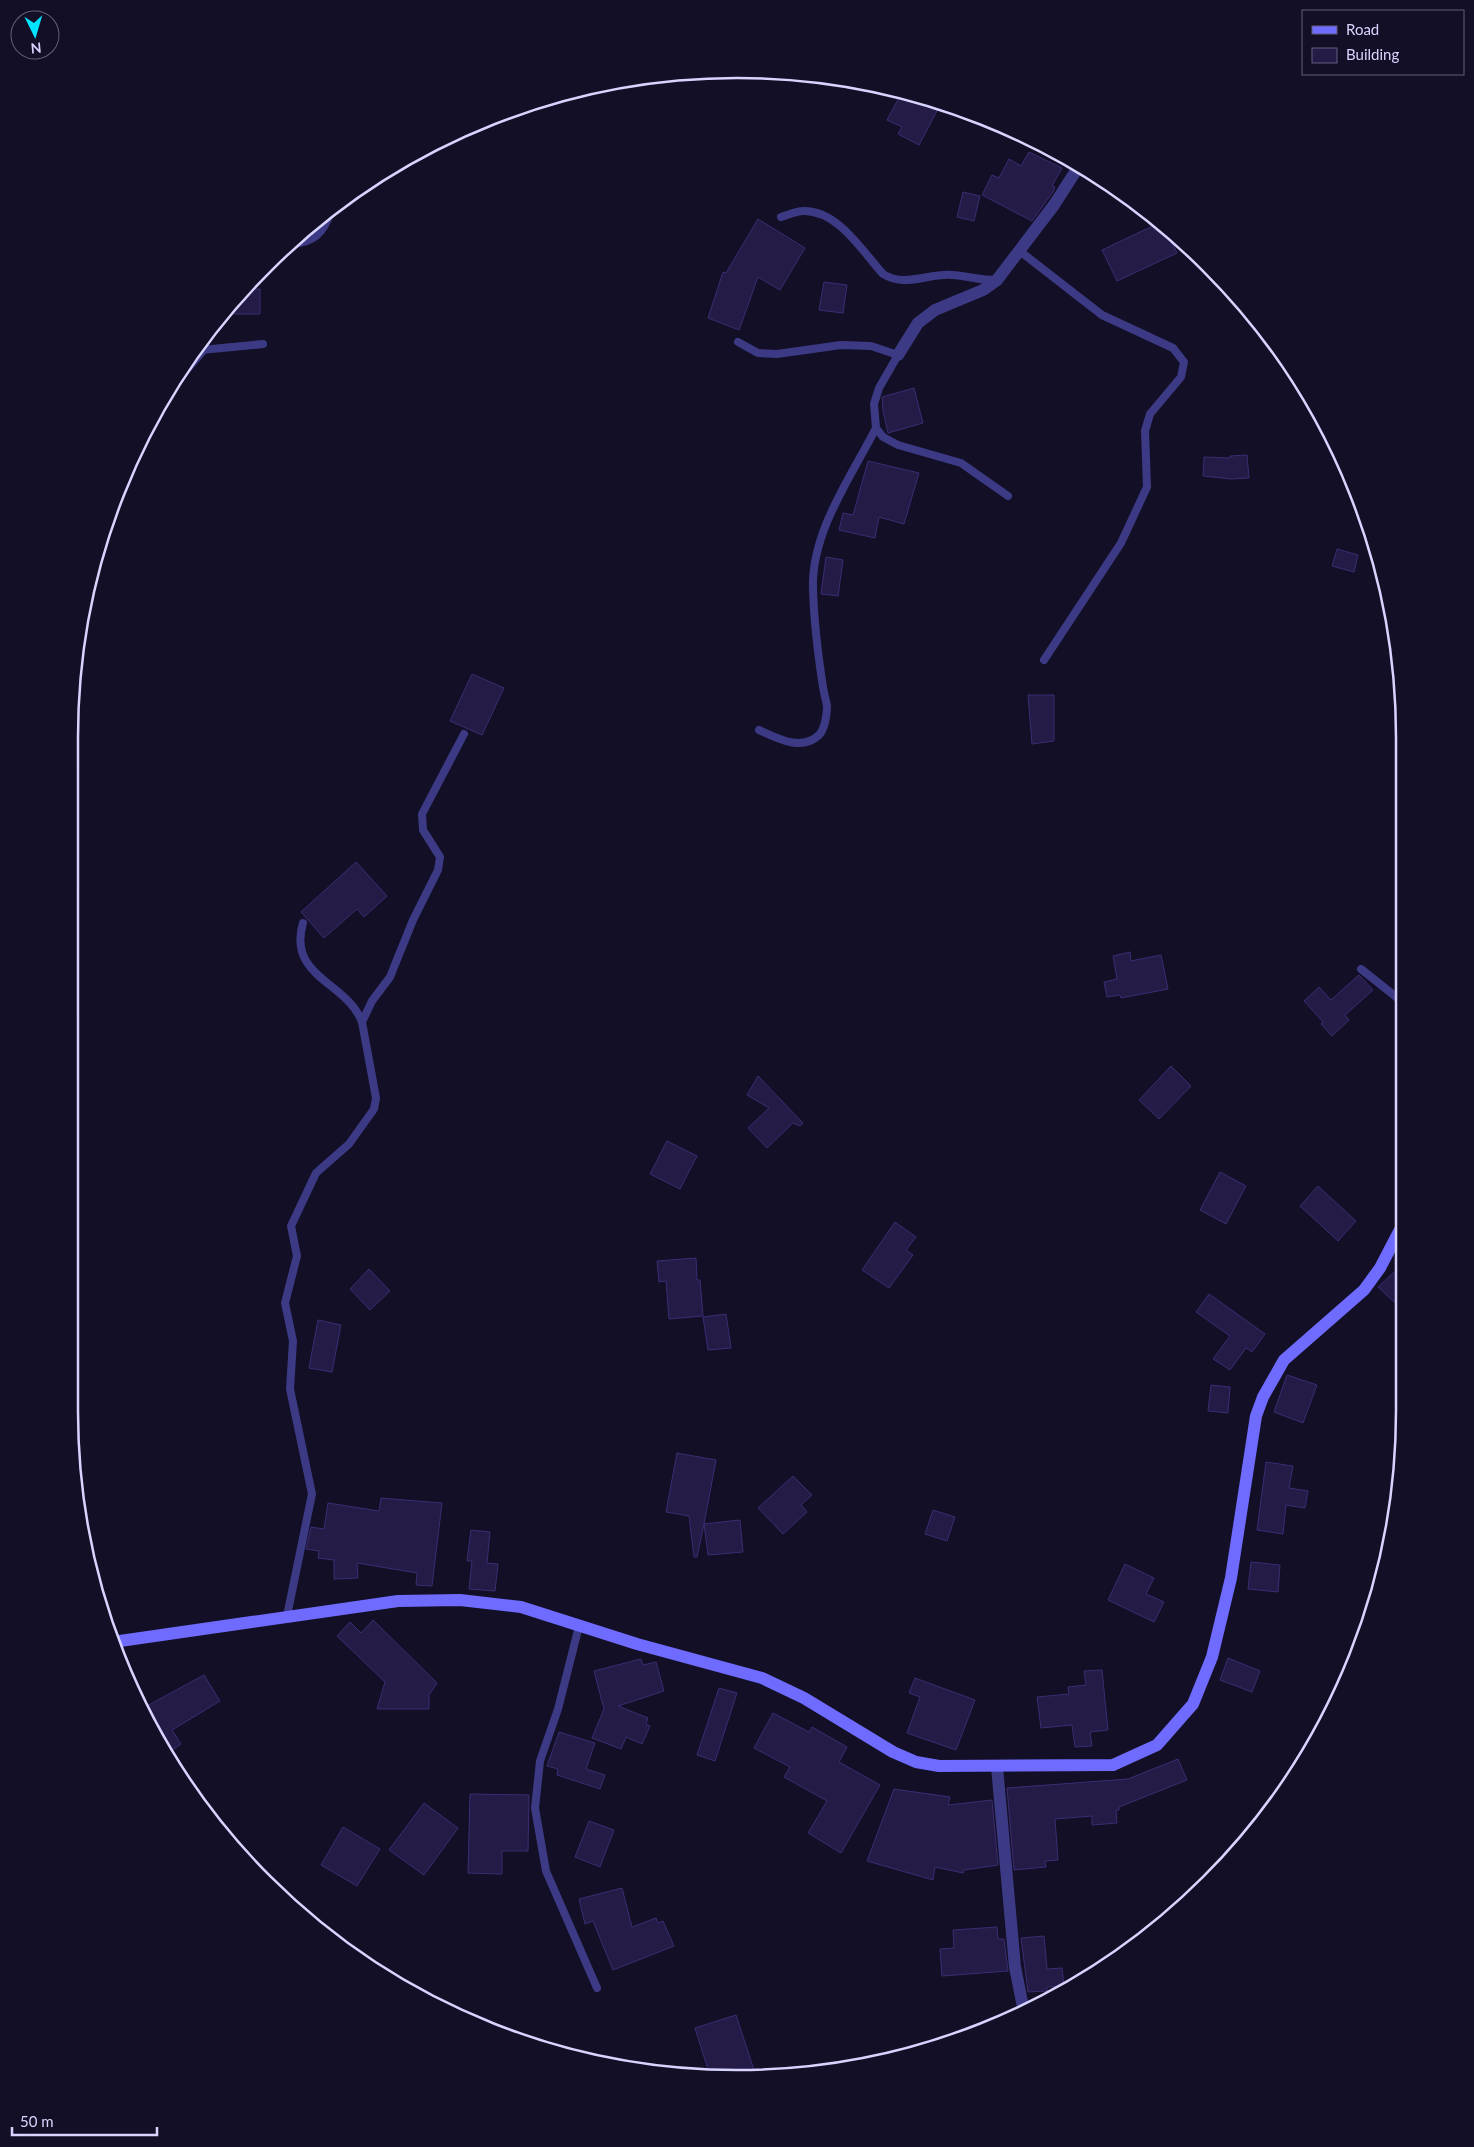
<svg xmlns="http://www.w3.org/2000/svg" width="1474" height="2147" font-family="Lato,sans-serif">
  <style>
    .building { fill: #241b47; stroke: #3b2d73 }
    .lines { fill: none; stroke-linecap: round; stroke-linejoin: round }
    .lane { stroke: #3d3a85; stroke-width: 8 }
    .street { stroke: #3d3a85; stroke-width: 12 }
    .secondary { stroke: #6f6bff; stroke-width: 12 }
    .rim { fill: none; stroke: #d9d4ff; stroke-width: 2.5 }
  </style>
  <rect width="100%" height="100%" fill="#130f26"/>
  <path class="building" d="M902 92 938 109 919 145 898 134 902 127 887 120Z
    M1029 152 1062 168 1052 186 1055 187 1053 192 1032 221 982 195 992 175 999 178 1009 159 1021 166Z
    M963 192 980 196 974 221 957 217Z
    M758 219 805 248 780 290 758 277 739 330 708 318 723 272 726 273Z
    M1159 223 1165 228 1177 253 1117 281 1102 250Z
    M824 282 847 285 843 313 819 310Z
    M243 289H260V314H221Z
    M914 388 923 423 888 433 883 411 882 397Z
    M1247 455 1249 478 1231 479 1203 476 1204 457 1230 458V456Z
    M868 461 919 473 904 524 879 517 875 538 839 530 843 513 853 515Z
    M1337 549 1358 555 1354 572 1332 566Z
    M826 557 843 560 838 596 821 594Z
    M472 674 504 688 482 735 450 721Z
    M1028 695H1054V741L1032 744Z
    M356 862 387 896 364 917 357 909 324 938 301 912Z
    M1130 952 1131 961 1161 955 1168 989 1121 998 1120 995 1107 997 1104 982 1117 979 1113 956Z
    M1359 975 1373 990 1345 1015 1349 1020 1332 1036 1321 1024 1323 1022 1304 1001 1319 987 1331 1000Z
    M1171 1066 1191 1086 1159 1119 1139 1100Z
    M758 1076 803 1123 800 1126 793 1123 767 1148 748 1128 769 1108 747 1095Z
    M667 1141 697 1156 680 1189 650 1174Z
    M1220 1172 1246 1186 1226 1224 1200 1210Z
    M1318 1186 1356 1221 1338 1241 1300 1206Z
    M895 1222 916 1237 906 1250 913 1255 889 1288 862 1270Z
    M696 1258 697 1280H700L703 1316 669 1319 666 1281 659 1282 657 1261Z
    M1405 1262V1312L1378 1287Z
    M369 1269 390 1291 370 1310 350 1289Z
    M1209 1294 1265 1334 1252 1352 1246 1348 1230 1370 1213 1359 1230 1336 1196 1312Z
    M726 1314 731 1348 708 1350 703 1317Z
    M318 1320 341 1325 332 1372 309 1368Z
    M1287 1375 1317 1385 1303 1423 1274 1412Z
    M1211 1385 1230 1387 1228 1413 1208 1411Z
    M677 1453 716 1460 704 1524 740 1520 743 1552 708 1555 704 1524 697 1557H694L689 1516 666 1512Z
    M1266 1462 1293 1466 1289 1488 1308 1491 1305 1508 1286 1505 1283 1534 1257 1530Z
    M793 1476 812 1495 801 1505 807 1512 783 1534 758 1508Z
    M381 1498 442 1503 432 1586 416 1585 417 1573 357 1563 358 1578 334 1579V1560L318 1558 319 1551 306 1549 311 1527 324 1529 328 1503 379 1511Z
    M933 1510 955 1517 947 1541 925 1534Z
    M471 1530 490 1532 487 1563 498 1564 495 1591 469 1589 472 1561H467Z
    M1251 1562 1280 1565 1278 1592 1248 1589Z
    M1125 1564 1154 1578 1146 1594 1164 1602 1154 1622 1108 1600Z
    M373 1620 437 1683 429 1695V1709H377L385 1682 337 1636 350 1622 361 1633Z
    M1228 1658 1260 1671 1252 1692 1220 1680Z
    M641 1659 643 1665 656 1662 664 1691 618 1706 648 1718 646 1724 650 1726 642 1744 626 1737 621 1749 592 1738 604 1709 594 1671Z
    M1102 1670 1108 1730 1090 1732 1092 1746 1075 1747 1072 1725 1041 1728 1037 1697 1069 1694 1068 1687 1086 1685 1084 1671Z
    M204 1675 220 1701 172 1730 181 1744 168 1753 145 1707Z
    M915 1678 975 1700 956 1750 907 1733 920 1697 909 1693Z
    M719 1688 737 1693 715 1761 697 1755Z
    M773 1713 809 1732 812 1727 847 1747 839 1762 880 1785 841 1853 808 1833 827 1801 784 1777 790 1767 754 1748Z
    M559 1732 595 1743 586 1769 605 1775 600 1789 557 1775 558 1769 547 1766Z
    M1178 1759 1187 1780 1119 1807V1810H1116L1117 1823 1092 1825V1816L1055 1819 1058 1860 1045 1861 1046 1867 1014 1870 1007 1788 1128 1779Z
    M894 1789 950 1797 948 1805 992 1800 998 1865 964 1870 963 1873 935 1867 933 1880 867 1861Z
    M470 1794 529 1795 528 1851H502V1874L468 1873Z
    M424 1803 458 1828 424 1875 389 1850Z
    M589 1821 614 1830 600 1867 575 1857Z
    M343 1827 380 1849 357 1886 321 1865Z
    M622 1888 632 1927 656 1918 658 1923 663 1921 674 1946 613 1970 593 1921 585 1924 579 1899Z
    M997 1927 998 1939H1004L1008 1971 942 1976 940 1949 954 1948 953 1930Z
    M1044 1936 1047 1969 1062 1968 1064 1986 1047 1987V1991L1028 1992 1021 1938Z
    M736 2015 755 2073 710 2076 695 2028Z"/>
  <g class="lines">
    <path class="lane" d="M781 217C788 215 796 211 803 211 838 210 862 251 883 274 905 288 928 273 952 275 967 276 980 280 995 280
      M1021 252 1102 315 1173 348 1184 362 1181 377 1150 414 1145 431 1147 487 1121 543 1044 660
      M738 342 758 353 777 354 841 345 871 346 898 355 879 388 874 404 876 428 883 437 898 445 961 463 1008 496
      M201 350 263 344
      M759 730C777 738 801 752 819 735 825 729 827 714 827 706 826 700 824 694 823 687 818 655 814 621 813 589 811 532 851 477 876 428
      M1361 969 1405 1004
      M362 1022 372 1001 390 977 413 920 438 870 440 857 423 830 422 814 464 734
      M287 1616 312 1494 290 1389 293 1341 285 1303 297 1256 291 1226 316 1173 349 1144 374 1109 376 1098 362 1022C347 982 287 977 303 923
      M579 1626 558 1709 540 1761 535 1808 546 1871 597 1988"/>
    <path class="street" d="M292 242C312 241 323 231 328 212
      M898 355 918 323 935 310 983 290 997 280 1054 205 1079 166
      M177 378 201 350 207 330
      M997 1767 1015 1967 1024 2012"/>
    <path class="secondary" d="M113 1642 398 1601 460 1600 521 1607 637 1644 762 1678 804 1698 893 1752 916 1762 939 1766 1113 1765 1157 1745 1193 1704 1212 1657 1231 1578 1256 1416 1263 1397 1284 1360 1364 1290 1380 1268 1405 1220"/>
  </g>
  <path d="M0 0H1474V2147H0ZM737 78H737A659 659 0 0 1 1396 737V1411A659 659 0 0 1 737 2070H737A659 659 0 0 1 78 1411V737A659 659 0 0 1 737 78Z" fill="#130f26" fill-rule="evenodd"/>
  <path class="rim" d="M737 78H737A659 659 0 0 1 1396 737V1411A659 659 0 0 1 737 2070H737A659 659 0 0 1 78 1411V737A659 659 0 0 1 737 78Z"/>
  <rect x="1302" y="10" width="162" height="65" fill="#130f26" stroke="#625e7d"/>
  <rect x="1312" y="26" width="25" height="8" fill="#6f6bff" stroke="#625e7d"/>
  <text x="1346" y="35" font-size="15" fill="#d9d4ff">Road</text>
  <rect x="1312" y="48" width="25" height="15" fill="#241b47" stroke="#625e7d"/>
  <text x="1346" y="60" font-size="15" fill="#d9d4ff">Building</text>
  <g transform="translate(35 35) rotate(175)"><circle r="24" fill="#130f26" stroke="#625e7d"/>
  <path d="M0-4L9 19L0 12L-9 19Z" fill="#00e5ff"/>
  <text y="-8" font-size="14" font-weight="bold" text-anchor="middle" fill="#d9d4ff">N</text>
  </g>
  <path d="M12 2127v8h145v-8" fill="none" stroke="#d9d4ff" stroke-width="2.5"/>
  <text x="20" y="2127" font-size="15" fill="#d9d4ff" stroke="#130f26" stroke-width="4" paint-order="stroke">50 m</text>
</svg>
